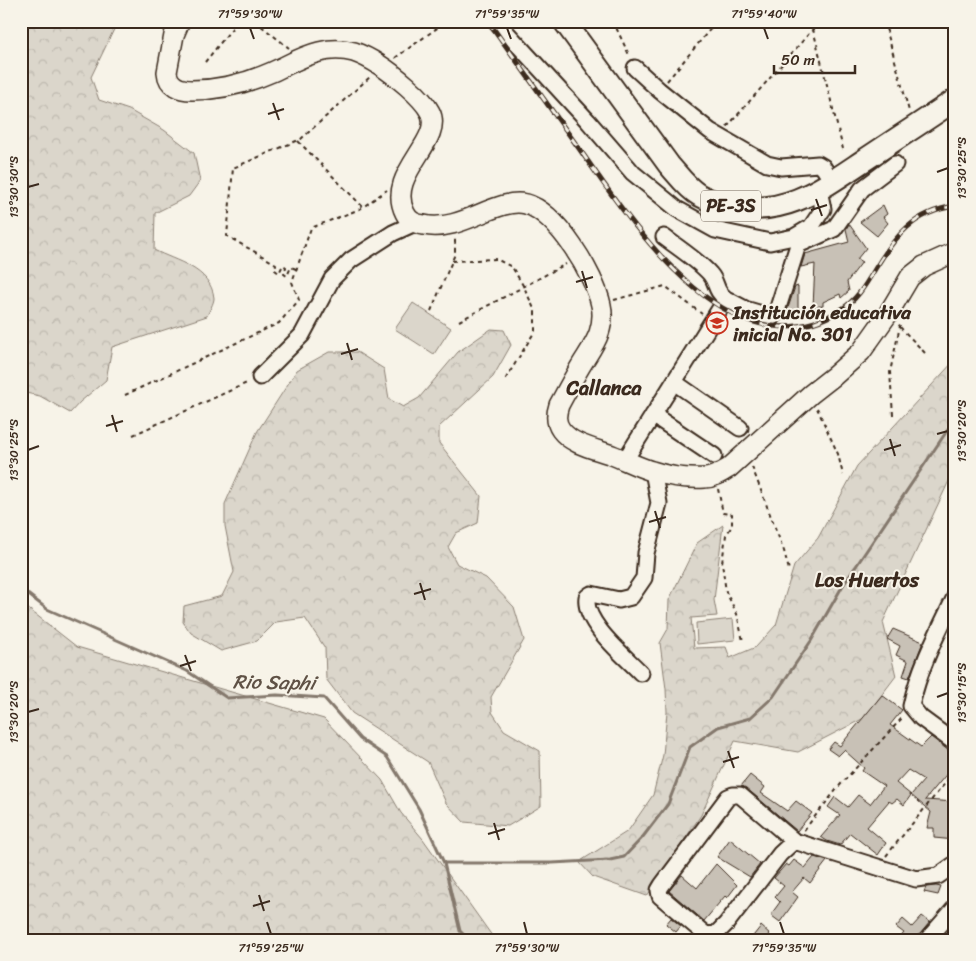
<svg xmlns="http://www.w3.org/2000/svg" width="976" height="961" font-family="Sriracha,sans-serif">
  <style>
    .forest { fill: url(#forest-crowns); stroke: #8b8074 }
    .pitch { fill: #dbd6cb; stroke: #8b8074 }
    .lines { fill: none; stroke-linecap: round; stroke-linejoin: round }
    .stream { stroke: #84786c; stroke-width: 3 }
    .building { fill: #c8c1b6; stroke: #3b2a1e; fill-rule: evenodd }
    .minor-casing { stroke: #3b2a1e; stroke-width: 19 }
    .major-casing { stroke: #3b2a1e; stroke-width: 22 }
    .highway-casing { stroke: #3b2a1e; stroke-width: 25 }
    .path { stroke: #3b2a1e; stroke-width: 2; stroke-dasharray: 4 4; stroke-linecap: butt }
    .minor { stroke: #f7f3e8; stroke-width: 15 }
    .major { stroke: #f7f3e8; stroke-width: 19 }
    .highway { stroke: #f7f3e8; stroke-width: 21 }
    .rail-casing { stroke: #3b2a1e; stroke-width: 5 }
    .rail { stroke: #f7f3e8; stroke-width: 3; stroke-dasharray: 9; stroke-linecap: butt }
    .ticks { fill: none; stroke: #3b2a1e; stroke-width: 2 }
    .labels { text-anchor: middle; stroke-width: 4; stroke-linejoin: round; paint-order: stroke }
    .shield { fill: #f7f3e8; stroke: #73665b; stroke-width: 1 }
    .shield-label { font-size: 18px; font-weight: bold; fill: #3b2a1e }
    .poi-label { font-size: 19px; font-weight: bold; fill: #3b2a1e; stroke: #f7f3e8; text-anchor: start }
    .neighbourhood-label { font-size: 20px; font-weight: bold; fill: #3b2a1e; stroke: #f7f3e8 }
    .water-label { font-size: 20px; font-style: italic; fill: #5f5145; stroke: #f7f3e8 }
    .neatline { fill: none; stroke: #3b2a1e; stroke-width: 2 }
    .ticks-label { font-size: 12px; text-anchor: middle; fill: #3b2a1e }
  </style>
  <defs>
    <pattern id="forest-crowns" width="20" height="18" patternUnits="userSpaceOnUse" patternTransform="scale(1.25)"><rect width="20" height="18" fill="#dbd6cb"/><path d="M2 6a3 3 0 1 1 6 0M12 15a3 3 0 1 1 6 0" fill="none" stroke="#bdb8ae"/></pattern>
  </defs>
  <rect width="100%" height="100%" fill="#f7f3e8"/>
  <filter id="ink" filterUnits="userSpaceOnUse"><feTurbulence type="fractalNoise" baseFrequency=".02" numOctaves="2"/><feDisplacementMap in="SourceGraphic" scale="10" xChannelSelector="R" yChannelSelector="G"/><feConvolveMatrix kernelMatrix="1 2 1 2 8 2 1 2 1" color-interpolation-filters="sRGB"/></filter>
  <g filter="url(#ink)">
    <path class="forest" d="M21 21H118L91 77 99 100 129 110 164 130 194 153 200 181 189 196 155 213 154 250C175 261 211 268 214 298 214 303 209 311 207 316L112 347 106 380 80 402 70 413 40 396 21 392Z
      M491 329 504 330 511 345 493 377 439 427V443L481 496 478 523 456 533 448 547 457 564 486 578 514 607 524 640 491 697 492 712 504 730 540 751 541 806 508 826 464 822 446 803 428 762 352 713 326 679 325 648 305 618 276 622 257 641 221 651 191 633 183 622 184 606 222 596 234 572 225 526V504L257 432 297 370 329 352H357L384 369 389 399 403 407 419 398 458 352Z
      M955 360V468L883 622 896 676 864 718 798 752 735 741 701 815 647 896 593 877 579 862 628 831 653 795 663 755 667 712 666 689 660 643 668 629 669 600 697 543 723 525 714 600 717 616 691 618 694 648 726 647 730 658 756 647 776 625 794 566 818 538 857 466Z
      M21 603 77 647 324 719 382 780 401 813 423 839 495 940H21Z"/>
    <path class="pitch" d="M413 303 451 328 434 354 395 329Z
      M733 619 735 640 697 644 696 623Z"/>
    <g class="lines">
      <path class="stream" d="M21 589 47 609 187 671 227 698 277 695 324 698 360 739 387 757 419 809 444 863 460 931 469 940
        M444 863H552L610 860 624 857 642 838 668 804 690 747 718 727 750 718 773 697 811 641 842 587 955 419"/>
    </g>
    <path class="building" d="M883 205 887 214 883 217 888 223 877 236 860 222Z
      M849 224 866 248 857 259 862 262 847 282 849 291 841 298 840 294 823 302V306L813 307 815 264 801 267 805 254 849 242 846 229Z
      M798 286V313L786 314 795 287Z
      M893 629 923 642 909 678 903 676 908 661 896 655 900 646 887 639Z
      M882 695 902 710 890 725 921 747 931 737 949 751 955 752V764L925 800 955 802V840L934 838V828H927L931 812 911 795 904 805 897 799 892 803 889 801 867 827 886 843 878 855 850 833 840 845 827 841 821 837 840 815 828 807 835 797 848 807 858 795 870 804 884 786 862 771 864 768 844 750 838 756 828 749 834 742 840 746ZM908 770 924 780 911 795 896 783Z
      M750 775 765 787 761 793 787 811 796 801 812 813 797 831 746 788 741 786Z
      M730 839 760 864 750 877 717 857Z
      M814 857 827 861 810 883 804 878 792 892 798 897 780 922 772 916V913L780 902 775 897 784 886 774 878 786 864 789 866 794 860 805 868Z
      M716 864 737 885 727 898 725 896 704 921 669 891 682 875 697 888Z
      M936 886 941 887 938 895 924 892 926 887Z
      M922 916 930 922 920 934 918 940H898L904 933 896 927 903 919 912 927Z
      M671 918 681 926 676 932 666 924Z
      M761 926 770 934 765 940H750Z"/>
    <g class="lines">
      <g class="minor-casing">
        <path id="minor" d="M496 21 588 121 633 173 677 209 715 230 770 242 794 237 811 227 823 209 819 190
          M635 68 659 90 710 131 767 164 781 167 818 164 823 167 832 181
          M664 237C677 247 700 262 710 274 718 283 714 290 726 299
          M260 377 302 335 332 279 351 260 393 233 415 223
          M674 382 740 428
          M653 415 714 456
          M625 460 726 299 745 309 772 317 776 314 798 245 834 229 862 189 895 164
          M955 597C938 632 919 668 911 706L921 718 955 743
          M641 673C625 656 583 623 587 597L591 594 619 600 631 597 644 578 646 553 659 503 653 471
          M794 841 740 795H733L728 797 662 885 659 890 660 896 706 935 716 934 726 924 780 854 794 841 916 879 938 876 955 864
          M927 940 955 908"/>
      </g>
      <g class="major-casing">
        <path id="major" d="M180 21 174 35 167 72C168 86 180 90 192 90 220 90 247 83 272 72 288 65 302 56 319 52 331 49 342 49 354 52 374 59 391 72 407 86 415 93 425 102 430 112 445 141 385 174 405 213 409 221 415 224 424 225 461 233 496 197 526 204 557 212 595 276 601 305 603 314 602 324 599 333 595 345 587 355 580 367 573 379 566 392 559 405 556 414 555 422 561 430 572 445 596 449 612 455 625 460 638 467 652 471 667 476 688 479 705 478 714 478 722 472 729 468L811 394 834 376 861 352 888 314 910 277 924 266 955 252"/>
      </g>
      <g class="highway-casing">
        <path id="highway" d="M564 21 669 165C678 175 687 188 699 195 708 200 720 204 731 206 784 217 821 189 863 161 893 141 924 121 955 100"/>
      </g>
      <path class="path" d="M255 21 289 48
        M434 21 444 24
        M613 21 630 57
        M811 21 844 153
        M884 21 909 111
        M395 58 447 21
        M205 62 238 21
        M667 81 717 21
        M727 127 813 29
        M298 141 363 207
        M452 261 496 259 512 267 524 287 535 311V331L505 380
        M296 269 291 267 287 276 284 274 286 267 283 265 279 273 275 270 276 264 227 236 233 168 301 139 371 76
        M614 300 665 286 702 314
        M431 311 455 254V238
        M459 321 566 264
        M900 327 926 354
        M125 395 279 323 299 300 292 282 311 228 360 209 387 190
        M817 408 838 454 843 475
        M893 415 890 372 900 326 898 324
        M133 435 249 382
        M752 467 784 551 789 570
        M718 489 723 513 732 514V526L726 535 722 563 726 592 737 614 743 641
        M804 830 841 784 903 717
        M886 856 955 771"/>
      <use href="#minor" class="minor"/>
      <use href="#major" class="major"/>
      <use href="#highway" class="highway"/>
      <g class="rail-casing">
        <path id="rail" d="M488 21C518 63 548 105 578 147 630 221 729 377 839 311 856 301 865 286 875 269 895 236 914 212 955 206"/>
      </g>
      <use href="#rail" class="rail"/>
    </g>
  </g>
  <path class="ticks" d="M250 28 254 39M507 28 511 39M764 28 768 39M273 103 279 120M268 114 284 109M937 172 948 168M28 187 39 184M816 199 822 216M811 210 827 205M582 271 587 288M576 282 593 277M347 343 352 360M341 354 358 349M112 415 117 432M106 426 123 421M937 434 948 431M890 439 895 456M28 450 39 446M884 450 901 445M655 511 660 528M649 522 666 517M420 583 425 600M414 594 431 589M185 655 191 671M180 666 196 661M937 697 948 693M28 712 39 709M728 751 734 768M723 762 739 757M494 823 499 840M488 834 505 829M259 895 264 911M253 906 270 901M267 922 271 934M524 922 527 934M780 922 784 934"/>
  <defs>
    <g id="school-ring" transform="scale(1.125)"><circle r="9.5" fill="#f7f3e8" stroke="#c8321e" stroke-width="1.5"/><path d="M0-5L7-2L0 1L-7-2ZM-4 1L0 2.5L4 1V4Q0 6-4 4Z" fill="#c8321e"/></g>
  </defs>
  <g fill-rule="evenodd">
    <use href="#school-ring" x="717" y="323"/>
  </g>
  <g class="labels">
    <rect class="shield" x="701" y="190.5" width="60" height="31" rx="4"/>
    <g class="shield-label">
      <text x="731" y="212">PE-3S</text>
    </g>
    <g class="poi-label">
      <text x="733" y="319">Institución educativa<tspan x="733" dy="22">inicial No. 301</tspan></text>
    </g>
    <g class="neighbourhood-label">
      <text x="604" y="395">Callanca</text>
      <text x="867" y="587">Los Huertos</text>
    </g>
    <g class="water-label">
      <text transform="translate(274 682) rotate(1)" y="7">Rio Saphi</text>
    </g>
  </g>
  <rect width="976" height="961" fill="none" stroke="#f7f3e8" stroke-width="55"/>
  <path d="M774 65v8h81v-8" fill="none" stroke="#3b2a1e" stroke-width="2.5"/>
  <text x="781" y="65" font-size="15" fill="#3b2a1e" stroke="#f7f3e8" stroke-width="4" paint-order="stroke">50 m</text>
  <rect x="28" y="28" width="920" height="906" class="neatline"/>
  <g class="ticks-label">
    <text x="250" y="18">71°59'30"W</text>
    <text x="507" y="18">71°59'35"W</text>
    <text x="764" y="18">71°59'40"W</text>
    <text transform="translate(962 168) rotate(-90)" y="4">13°30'25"S</text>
    <text transform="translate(14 187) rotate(-90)" y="4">13°30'30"S</text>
    <text transform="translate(962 431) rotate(-90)" y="4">13°30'20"S</text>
    <text transform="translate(14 450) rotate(-90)" y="4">13°30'25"S</text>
    <text transform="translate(962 693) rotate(-90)" y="4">13°30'15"S</text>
    <text transform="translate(14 712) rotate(-90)" y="4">13°30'20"S</text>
    <text x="271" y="952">71°59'25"W</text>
    <text x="527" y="952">71°59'30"W</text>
    <text x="784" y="952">71°59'35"W</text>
  </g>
</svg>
